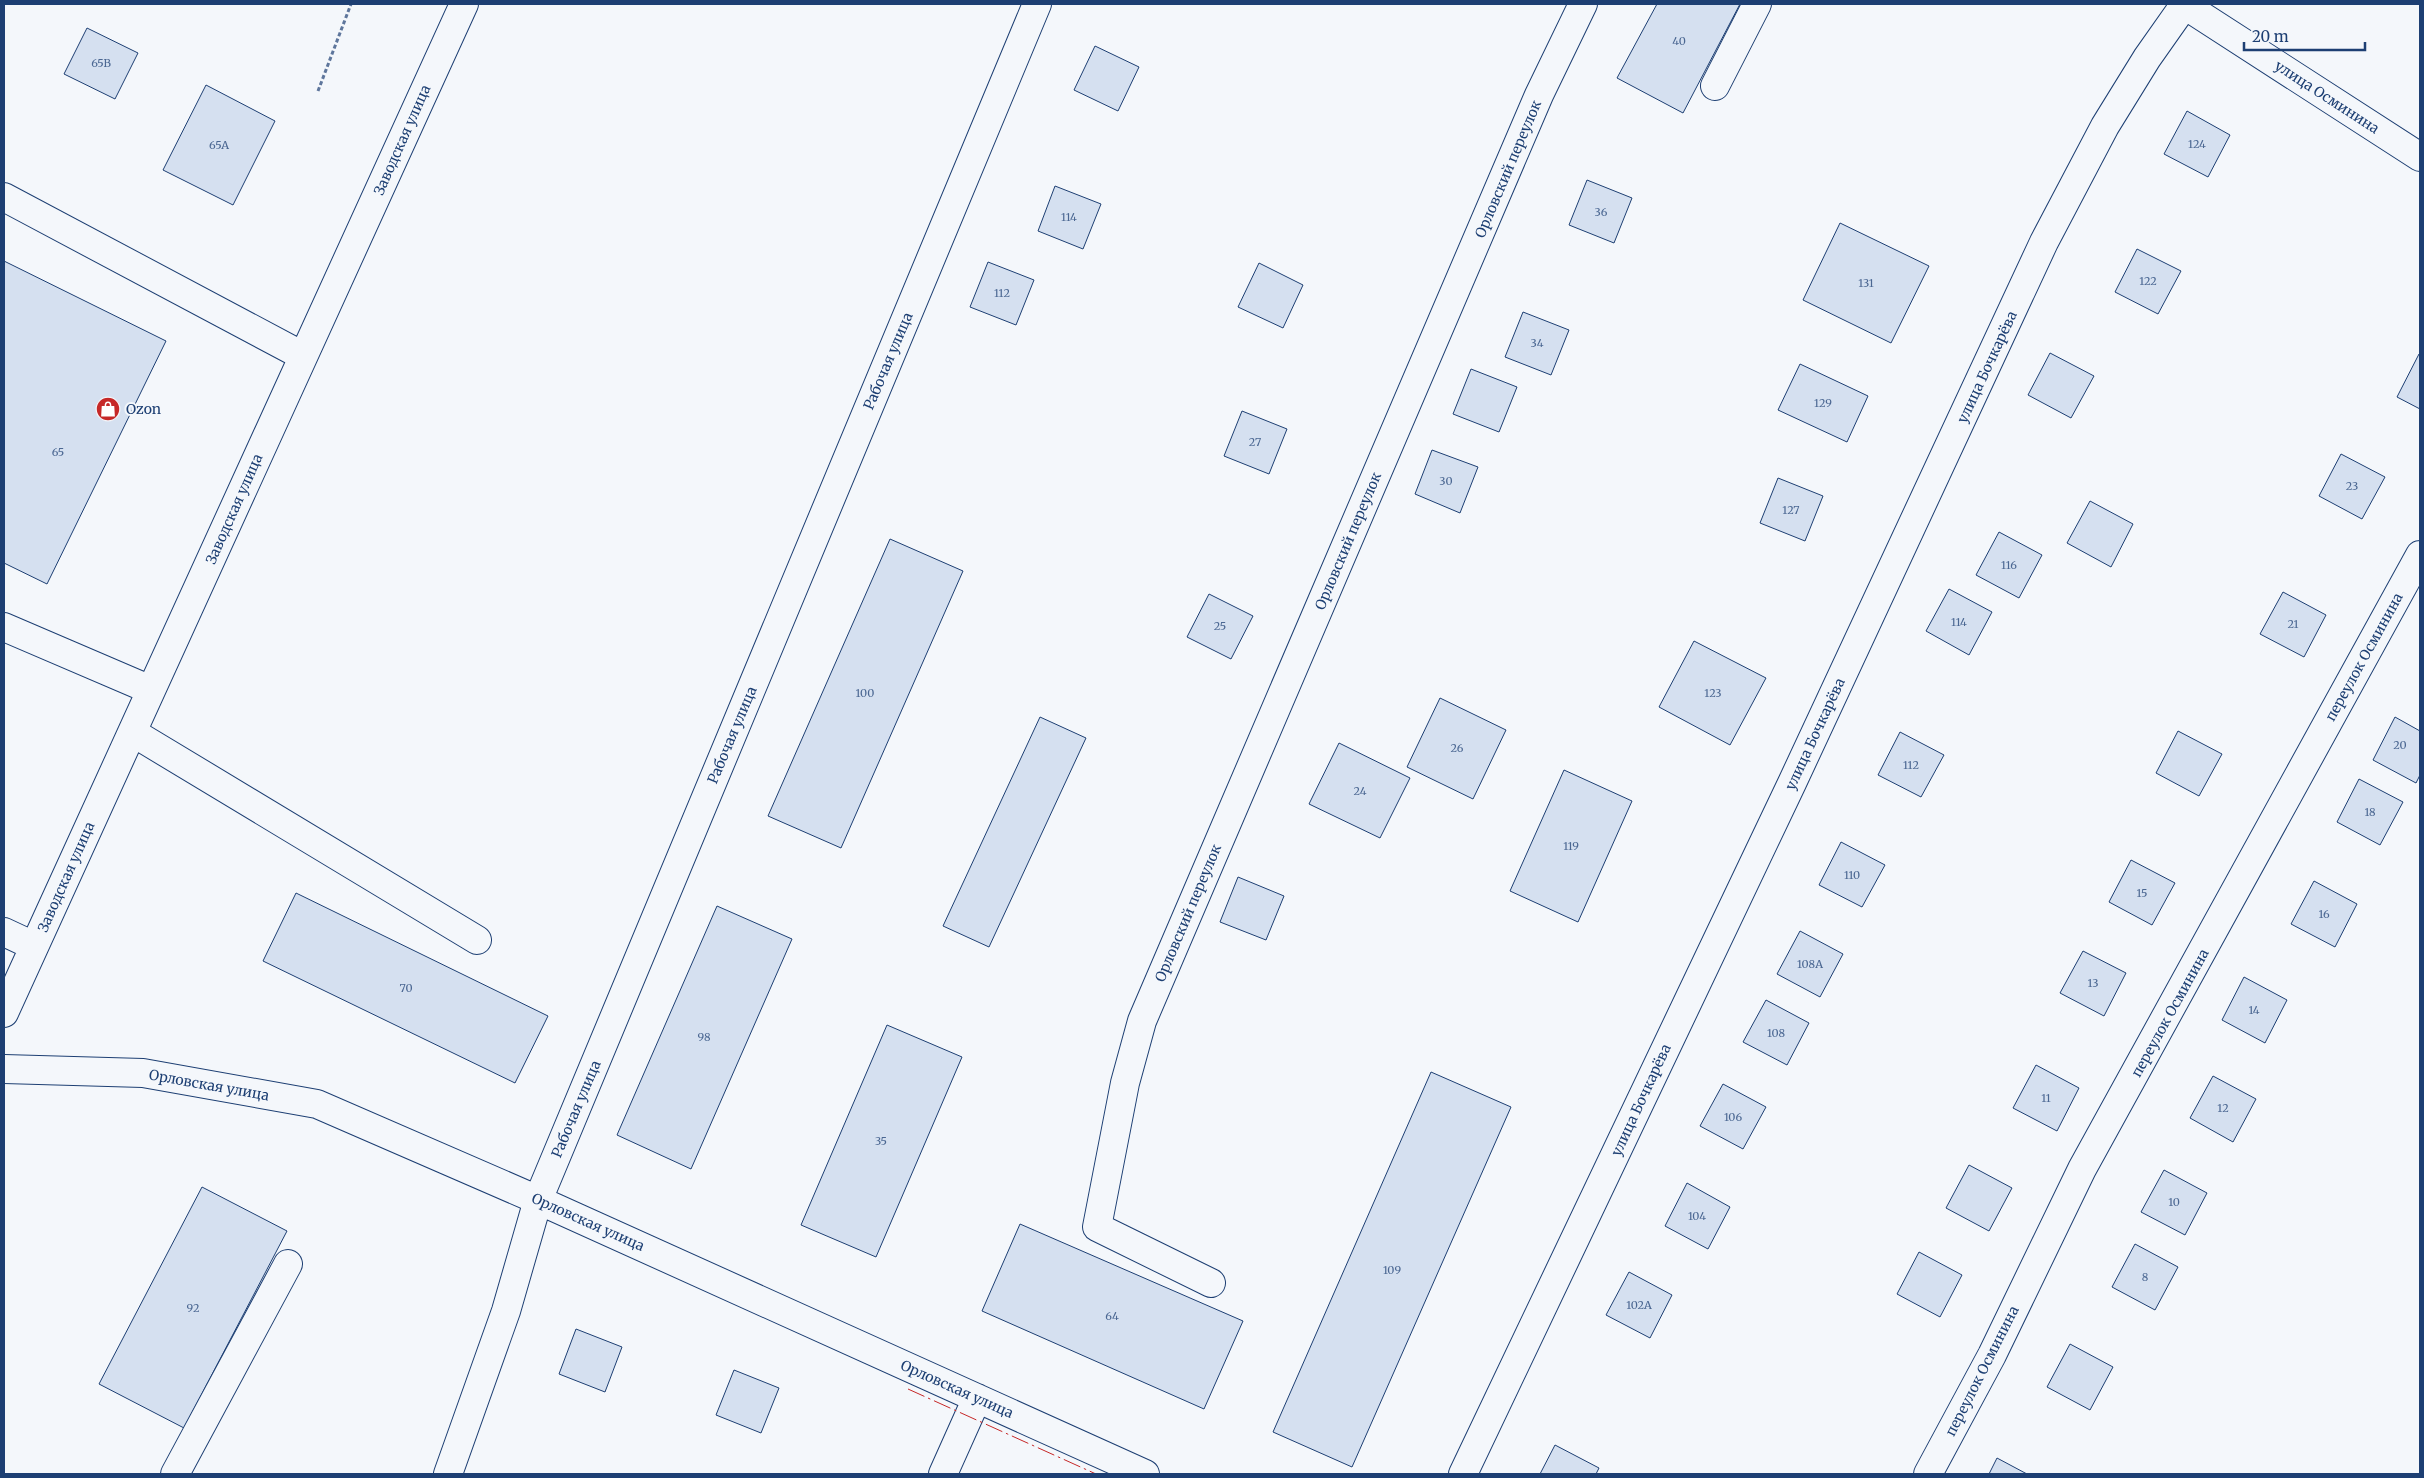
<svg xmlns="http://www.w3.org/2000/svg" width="2424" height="1478" font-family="Merriweather,serif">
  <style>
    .building { fill: #d5e0f0; stroke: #1d3f73 }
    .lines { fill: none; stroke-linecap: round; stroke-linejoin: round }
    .minor-casing { stroke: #1d3f73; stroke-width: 30 }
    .path { stroke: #5e769c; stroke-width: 3; stroke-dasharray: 4 2.5; stroke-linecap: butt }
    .minor { stroke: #f4f7fb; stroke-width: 28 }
    .power { stroke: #c62828; stroke-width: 1; stroke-dasharray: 18 4 2.5 4; stroke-linecap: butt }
    .labels { text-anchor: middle; stroke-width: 4; stroke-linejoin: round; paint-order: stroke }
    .number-label { font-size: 11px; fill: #4b6792 }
    .street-label { font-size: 14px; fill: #1d3f73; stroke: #f4f7fb }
    .poi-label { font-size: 14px; fill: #1d3f73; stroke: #f4f7fb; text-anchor: start }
  </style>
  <rect width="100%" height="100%" fill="#f4f7fb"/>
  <path class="building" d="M1657 4H1740L1683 113 1617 78Z
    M87 28 138 53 115 99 64 74Z
    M1095 46 1139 67 1118 111 1074 90Z
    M206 85 275 121 233 205 163 170Z
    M2187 111 2230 135 2208 177 2164 154Z
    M1587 180 1632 198 1614 243 1569 225Z
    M1055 186 1101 204 1083 249 1038 231Z
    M1840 223 1929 266 1891 343 1803 300Z
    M2137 249 2181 271 2158 314 2115 292Z
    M4 261 166 341 47 584 4 563Z
    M988 262 1034 280 1016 325 970 307Z
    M1259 263 1303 285 1283 328 1238 307Z
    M1523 312 1569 330 1551 375 1505 357Z
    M2050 353 2094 376 2071 418 2028 395Z
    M2419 354 2420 355V409L2397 397Z
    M1800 364 1868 396 1847 442 1778 410Z
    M1471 369 1517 387 1499 432 1453 414Z
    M1242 411 1287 429 1269 474 1224 456Z
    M1432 450 1478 467 1460 513 1415 494Z
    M2341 454 2385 477 2362 519 2319 496Z
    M1778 478 1823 496 1805 541 1760 523Z
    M2090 501 2133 524 2111 567 2067 543Z
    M1999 532 2042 555 2019 598 1976 575Z
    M890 539 963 571 841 848 768 816Z
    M1949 589 1992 612 1969 655 1926 631Z
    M2283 592 2326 615 2304 657 2260 634Z
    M1209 594 1253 616 1231 659 1187 637Z
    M1694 641 1766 678 1730 745 1659 707Z
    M1440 698 1506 730 1473 799 1407 767Z
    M1040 717 1086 738 989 947 943 926Z
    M2395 717 2420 731V775L2416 783 2373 760Z
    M2178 731 2222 754 2199 796 2156 773Z
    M1900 732 1944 755 1921 797 1878 775Z
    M1339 743 1410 778 1380 838 1309 804Z
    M1564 770 1632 801 1578 922 1510 891Z
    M2359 779 2403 802 2380 845 2337 822Z
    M1841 842 1885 865 1862 907 1819 885Z
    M2131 860 2175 883 2152 925 2109 902Z
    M1238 877 1284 896 1266 940 1220 922Z
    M2314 881 2357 904 2335 947 2291 924Z
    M296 893 548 1016 515 1083 263 961Z
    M717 906 792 939 691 1169 617 1135Z
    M1800 931 1843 954 1820 997 1777 974Z
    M2083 951 2126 973 2104 1016 2060 993Z
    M2244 977 2287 1000 2265 1043 2222 1020Z
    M1766 1000 1809 1023 1787 1065 1743 1042Z
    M887 1025 962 1057 876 1257 801 1225Z
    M2036 1065 2079 1088 2057 1131 2013 1108Z
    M1431 1072 1511 1107 1352 1467 1273 1432Z
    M2213 1076 2256 1099 2233 1142 2190 1118Z
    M1723 1084 1766 1107 1743 1149 1700 1126Z
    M1969 1165 2012 1188 1989 1231 1946 1208Z
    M2164 1170 2207 1193 2185 1235 2141 1212Z
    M1687 1183 1730 1207 1708 1249 1665 1226Z
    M202 1187 287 1231 184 1428 99 1384Z
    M1020 1224 1243 1321 1204 1409 982 1311Z
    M2135 1244 2178 1267 2155 1310 2112 1287Z
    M1919 1252 1962 1275 1940 1317 1897 1294Z
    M1629 1272 1672 1295 1650 1338 1606 1315Z
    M576 1329 622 1347 605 1392 559 1374Z
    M2070 1344 2113 1367 2090 1410 2047 1387Z
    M734 1370 779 1388 761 1433 716 1415Z
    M1555 1445 1599 1468 1596 1474H1540Z
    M1997 1458 2027 1474H1989Z"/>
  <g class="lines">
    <g class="minor-casing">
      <path id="minor" d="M2183 4 2420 157
        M1715 86 1757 4
        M4 197 303 356
        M4 627 151 690
        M132 732 477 940
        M4 932 34 946
        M4 1013 464 4
        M4 1069 143 1073 317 1104 538 1200 1145 1474
        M1211 1283 1097 1227 1125 1083 1142 1021 1539 95 1583 4
        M175 1474 288 1264
        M448 1474 506 1311 538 1200 1037 4
        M943 1474 977 1398
        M1463 1474 1792 783 2044 242 2105 126 2147 58 2185 4
        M1928 1474 1992 1355 2082 1169 2420 555"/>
    </g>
    <path class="path" d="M318 91 351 4"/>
    <use href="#minor" class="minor"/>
    <path class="power" d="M908 1389 1096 1474"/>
  </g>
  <defs>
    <g id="shop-disc" transform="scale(1.25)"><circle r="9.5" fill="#c62828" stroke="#f4f7fb"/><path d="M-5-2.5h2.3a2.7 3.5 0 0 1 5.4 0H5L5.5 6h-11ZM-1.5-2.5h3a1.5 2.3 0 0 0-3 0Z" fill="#fff"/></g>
  </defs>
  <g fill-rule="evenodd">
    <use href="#shop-disc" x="108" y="409"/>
  </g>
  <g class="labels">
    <g class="number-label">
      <text x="1679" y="45">40</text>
      <text x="101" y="67">65В</text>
      <text x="2197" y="148">124</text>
      <text x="219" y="149">65А</text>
      <text x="1601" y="216">36</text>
      <text x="1069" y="221">114</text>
      <text x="2148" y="285">122</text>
      <text x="1866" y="287">131</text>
      <text x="1002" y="297">112</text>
      <text x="1537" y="347">34</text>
      <text x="1823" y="407">129</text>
      <text x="1255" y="446">27</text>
      <text x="58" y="456">65</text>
      <text x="1446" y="485">30</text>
      <text x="2352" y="490">23</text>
      <text x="1791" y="514">127</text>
      <text x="2009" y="569">116</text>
      <text x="1959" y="626">114</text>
      <text x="2293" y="628">21</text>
      <text x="1220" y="630">25</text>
      <text x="865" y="697">100</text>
      <text x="1713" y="697">123</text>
      <text x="2400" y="749">20</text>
      <text x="1457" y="752">26</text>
      <text x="1911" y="769">112</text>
      <text x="1360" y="795">24</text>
      <text x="2370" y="816">18</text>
      <text x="1571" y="850">119</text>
      <text x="1852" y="879">110</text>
      <text x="2142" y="897">15</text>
      <text x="2324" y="918">16</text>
      <text x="1810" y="968">108А</text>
      <text x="2093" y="987">13</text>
      <text x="406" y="992">70</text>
      <text x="2254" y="1014">14</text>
      <text x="1776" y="1037">108</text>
      <text x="704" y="1041">98</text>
      <text x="2046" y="1102">11</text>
      <text x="2223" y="1112">12</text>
      <text x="1733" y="1121">106</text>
      <text x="881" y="1145">35</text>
      <text x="2174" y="1206">10</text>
      <text x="1697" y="1220">104</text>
      <text x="1392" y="1274">109</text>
      <text x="2145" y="1281">8</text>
      <text x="1639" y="1309">102А</text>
      <text x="193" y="1312">92</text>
      <text x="1112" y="1320">64</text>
    </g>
    <g class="street-label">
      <text transform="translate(2327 97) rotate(33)" y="5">улица Осминина</text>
      <text transform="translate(402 140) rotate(-66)" y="5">Заводская улица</text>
      <text transform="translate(1508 169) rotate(-67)" y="5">Орловский переулок</text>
      <text transform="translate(888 361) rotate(-67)" y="5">Рабочая улица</text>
      <text transform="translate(1987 367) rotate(-65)" y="5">улица Бочкарёва</text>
      <text transform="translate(234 509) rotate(-66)" y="5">Заводская улица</text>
      <text transform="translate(1348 541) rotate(-67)" y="5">Орловский переулок</text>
      <text transform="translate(2364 657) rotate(-61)" y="5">переулок Осминина</text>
      <text transform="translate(1815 734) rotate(-65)" y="5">улица Бочкарёва</text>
      <text transform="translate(732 735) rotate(-67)" y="5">Рабочая улица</text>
      <text transform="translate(66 877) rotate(-66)" y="5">Заводская улица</text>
      <text transform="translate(1188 913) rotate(-67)" y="5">Орловский переулок</text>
      <text transform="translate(2170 1013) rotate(-61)" y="5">переулок Осминина</text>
      <text transform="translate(209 1085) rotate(10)" y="5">Орловская улица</text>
      <text transform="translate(1641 1100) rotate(-65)" y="5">улица Бочкарёва</text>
      <text transform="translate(576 1109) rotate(-67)" y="5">Рабочая улица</text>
      <text transform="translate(588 1222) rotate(24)" y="5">Орловская улица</text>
      <text transform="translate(1982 1371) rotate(-63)" y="5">переулок Осминина</text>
      <text transform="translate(957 1389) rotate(24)" y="5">Орловская улица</text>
    </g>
    <g class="poi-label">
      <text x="126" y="414">Ozon</text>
    </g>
  </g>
  <rect width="2424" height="1478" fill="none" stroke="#1d3f73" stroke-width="10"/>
  <path d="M2244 42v8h121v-8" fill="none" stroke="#1d3f73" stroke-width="2.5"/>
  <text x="2252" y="42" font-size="15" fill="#1d3f73" stroke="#f4f7fb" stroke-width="4" paint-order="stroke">20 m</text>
</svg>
